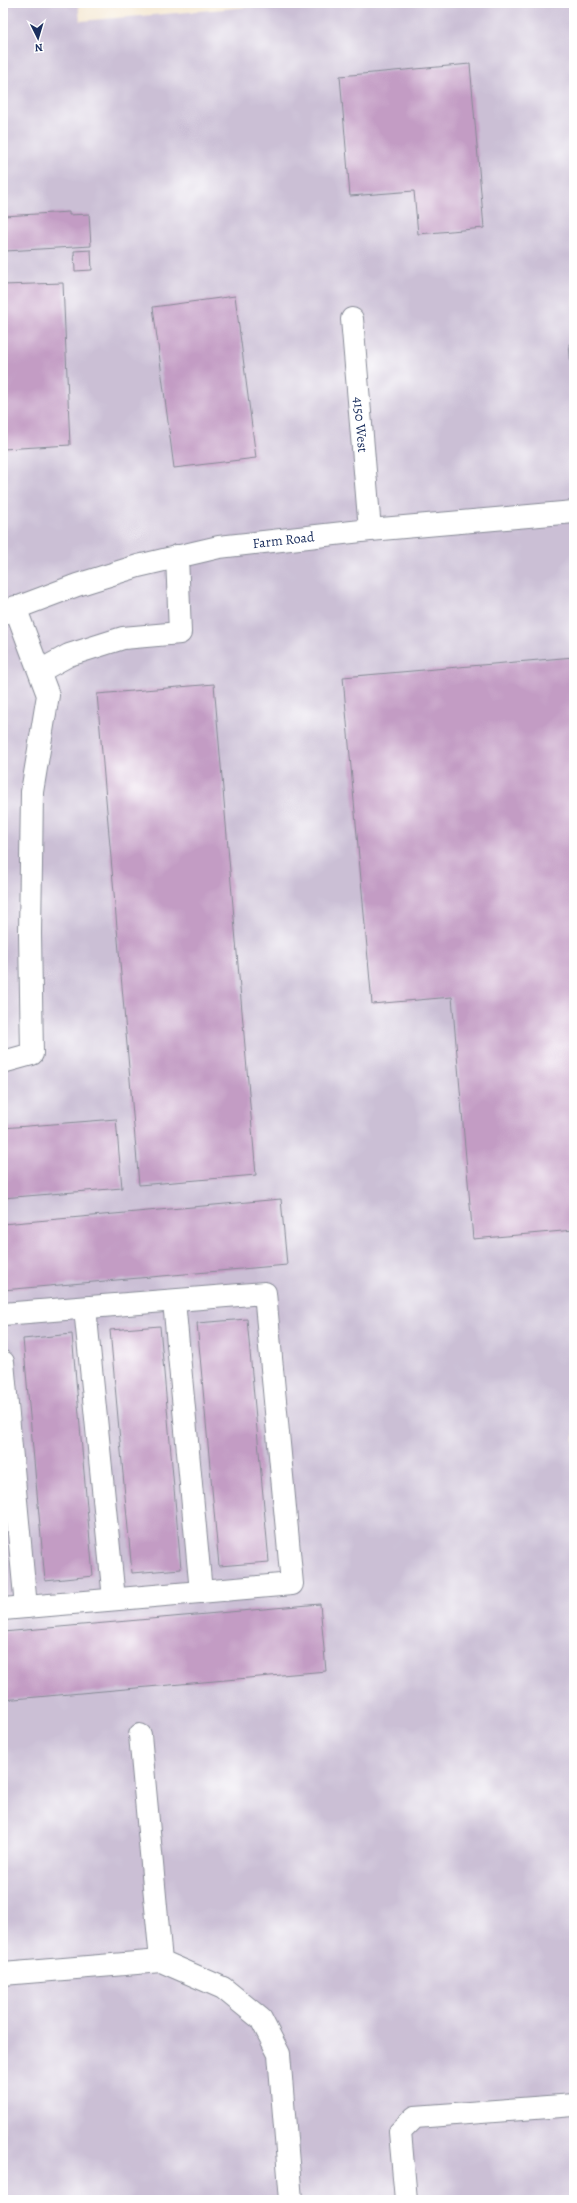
<svg xmlns="http://www.w3.org/2000/svg" width="577" height="2203" font-family="Alegreya,serif">
  <style>
    .industrial { fill: #cbbfd5 }
    .building { fill: #c39cc4 }
    .lines { fill: none; stroke-linecap: round; stroke-linejoin: round }
    .minor-casing { stroke: #888b97; stroke-width: 24 }
    .minor { stroke: #fff; stroke-width: 22 }
    .labels { text-anchor: middle; stroke-width: 3; stroke-linejoin: round; paint-order: stroke }
    .street-label { font-size: 14px; fill: #1b2f5e; stroke: #fff }
  </style>
  <rect width="100%" height="100%" fill="#fff"/>
  <filter id="ink" filterUnits="userSpaceOnUse"><feTurbulence type="fractalNoise" baseFrequency=".025" numOctaves="2"/><feDisplacementMap in="SourceGraphic" scale="8" xChannelSelector="R" yChannelSelector="G"/><feConvolveMatrix kernelMatrix="1 2 1 2 8 2 1 2 1" color-interpolation-filters="sRGB"/></filter>
  <filter id="wash" filterUnits="userSpaceOnUse"><feTurbulence type="fractalNoise" baseFrequency=".012" numOctaves="4" result="noise"/><feDisplacementMap in="SourceGraphic" scale="16" xChannelSelector="R" yChannelSelector="G"/><feGaussianBlur stdDeviation="0.9" result="paint"/><feColorMatrix in="noise" values="0 0 0 0 0 0 0 0 0 0 0 0 0 0 0 0 0 1.4 0 .05"/><feComposite in="paint" operator="in"/></filter>
  <g filter="url(#wash)">
    <rect width="100%" height="100%" fill="#f4e7d0"/>
    <path class="industrial" d="M3 3H78L80 21 296 3H574V2200H3Z"/>
    <g id="blocks">
      <path class="building" d="M470 64 484 228 418 234 414 191 350 196 340 76Z
        M69 212V215L89 214 91 246 6 251 4 216Z
        M91 250 92 270 75 271 74 251Z
        M63 283 70 445 3 449V285Z
        M235 296 256 458 174 468 153 307Z
        M574 343V388H573L569 344Z
        M574 657V1230L473 1239 452 997 372 1004 343 677Z
        M214 684 256 1175 139 1185 97 694Z
        M116 1119 122 1188 3 1198V1128Z
        M281 1199 287 1265 3 1290V1224Z
        M247 1319 269 1562 219 1566 197 1323Z
        M160 1326 181 1569 132 1573 110 1330Z
        M72 1334 93 1576 45 1581 23 1339Z
        M3 1553 7 1584H3Z
        M320 1604 326 1671 3 1700V1632Z"/>
    </g>
  </g>
  <g filter="url(#ink)">
    <use href="#blocks" fill-opacity="0" stroke="#888b97" stroke-width="1"/>
    <g class="lines">
      <g class="minor-casing">
        <g id="minor">
          <path id="s1" d="M352 319 370 530"/>
          <path id="s2" d="M3 613 77 585 138 566 219 547 370 530 574 512"/>
          <path d="M40 671 69 655 123 638 180 633 177 556"/>
          <path d="M3 1062 32 1054 30 934 32 792 48 695 15 607"/>
          <path d="M174 1301 201 1592"/>
          <path d="M85 1308 114 1599"/>
          <path d="M3 1314 265 1293 292 1584 3 1609"/>
          <path d="M3 1362 26 1607"/>
          <path d="M140 1735 161 1961"/>
          <path d="M3 1974 161 1961 223 1988 261 2019 279 2054 291 2200"/>
          <path d="M406 2200 400 2132 415 2117 574 2105"/>
        </g>
      </g>
      <use href="#minor" class="minor"/>
    </g>
  </g>
  <g class="labels">
    <g class="street-label">
      <text dy="5" stroke="none"><textPath href="#s1" startOffset="106">4150 West</textPath></text>
      <text dy="5" stroke="none"><textPath href="#s2" startOffset="291">Farm Road</textPath></text>
    </g>
  </g>
  <rect width="577" height="2203" fill="none" stroke="#fff" stroke-width="16"/>
  <g transform="translate(38 38) rotate(175)" stroke="#ffffff" stroke-width="3" paint-order="stroke">
  <path d="M0-3L7 15L0 10L-7 15Z" fill="#1b2f5e"/>
  <text y="-6" font-size="11" font-weight="bold" text-anchor="middle" fill="#1b2f5e">N</text>
  </g>
</svg>
